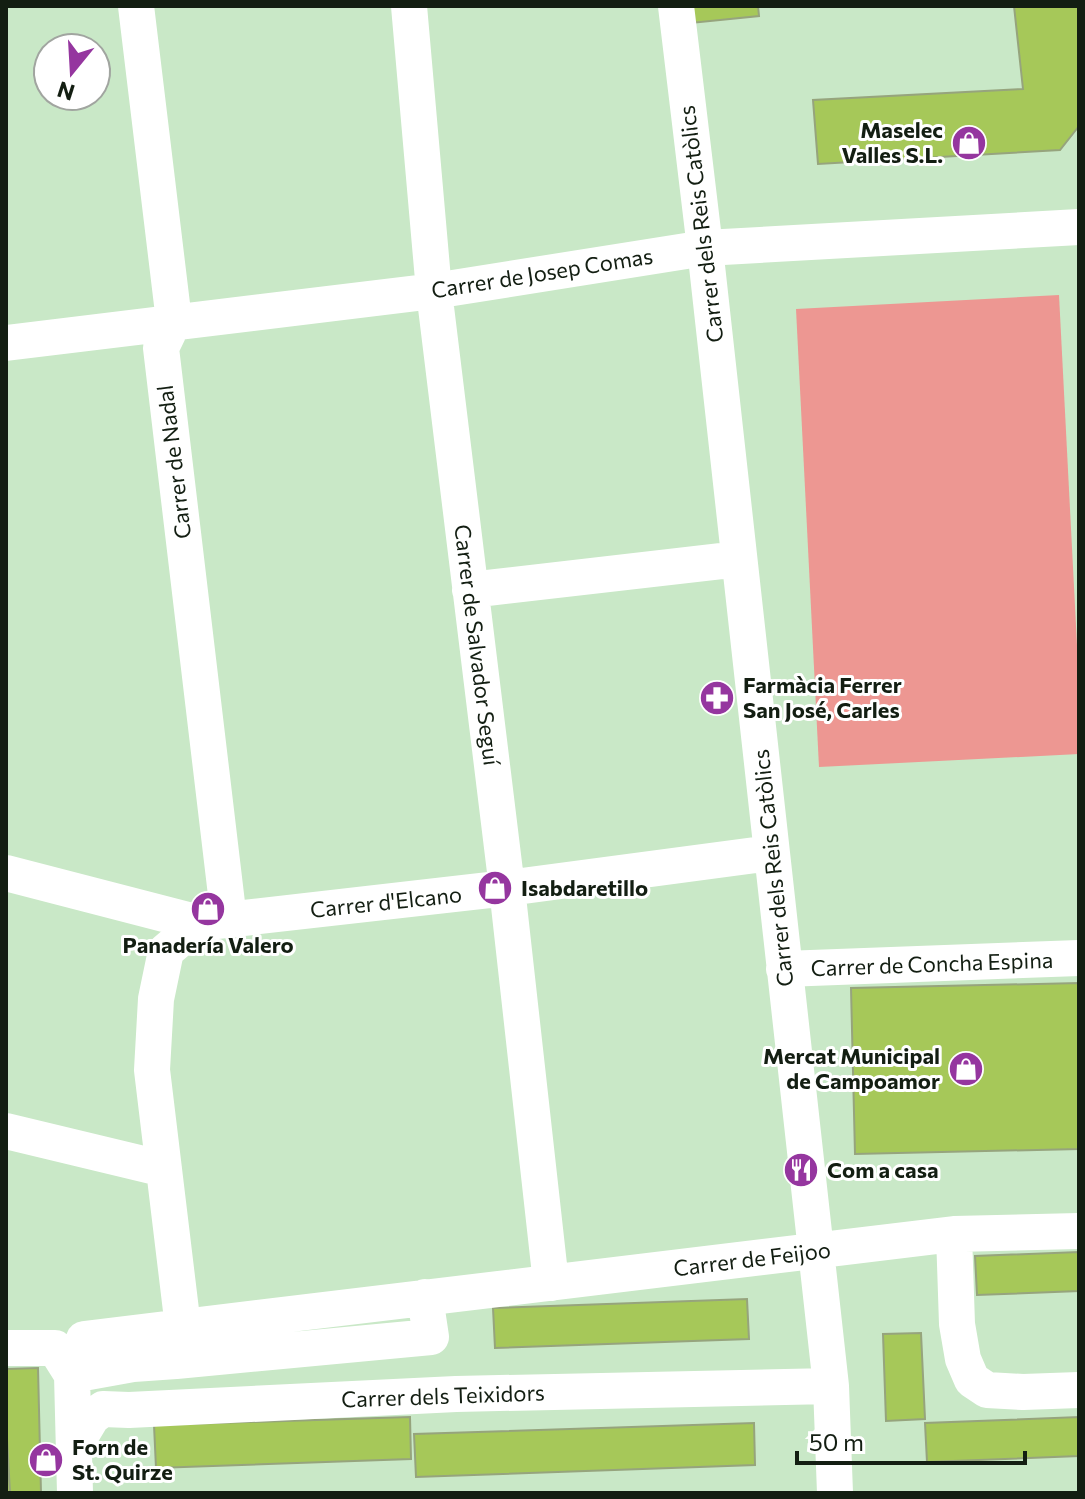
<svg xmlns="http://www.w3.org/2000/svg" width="1085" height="1499" font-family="Commissioner,sans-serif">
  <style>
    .grass { fill: #ed9792 }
    .building { fill: #a6c859; stroke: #96a47d; stroke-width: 2 }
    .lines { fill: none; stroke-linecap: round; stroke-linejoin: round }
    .minor { stroke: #fff; stroke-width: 36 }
    .labels { text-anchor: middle; stroke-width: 6; stroke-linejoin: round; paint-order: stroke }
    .poi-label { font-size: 22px; font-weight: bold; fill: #131e12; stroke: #fff; text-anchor: start }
    .street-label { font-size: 22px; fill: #131e12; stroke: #fff }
  </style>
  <rect width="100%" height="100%" fill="#c9e8c7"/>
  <path class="grass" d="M1059 295 1079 684V754L819 767 796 309Z"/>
  <path class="building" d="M689 6H758L759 16 691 23Z
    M1014 6H1079V126L1060 150 818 164 813 100 1023 89Z
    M1079 983V1149L855 1154 851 988Z
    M1079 1252V1291L977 1295 975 1256Z
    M747 1299 749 1339 495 1348 493 1308Z
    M921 1333 925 1419 886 1421 883 1334Z
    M38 1368 41 1493H10L6 1420V1369Z
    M410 1417 411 1459 156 1468 154 1425Z
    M1079 1417V1456L927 1462 925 1423Z
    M6 1420 8 1463 10 1493H6Z
    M754 1423 755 1465 416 1477 414 1434Z"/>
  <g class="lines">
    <path class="minor" d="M136 6 174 321 161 348 229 920
      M409 6 434 291 507 888 551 1283
      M676 6 705 248 831 1386 835 1493
      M6 343 434 291 705 248 1079 227
      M470 590 739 559
      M6 873 199 923 507 888 771 853
      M784 969 1079 958
      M6 1131 164 1169
      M954 1234 957 1324 963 1359 972 1380 987 1390 1023 1392 1079 1390
      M6 1348H55L72 1375
      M176 1361 431 1337 425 1297
      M72 1375 133 1364 176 1361 183 1327 152 1070 156 999 166 951 199 923
      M74 1447 92 1417 103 1409 129 1410 456 1394 831 1386
      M75 1493 72 1375 84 1339 954 1234 1079 1231"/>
  </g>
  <defs>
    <g id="shop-disc" transform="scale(1.8)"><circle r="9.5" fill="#95369f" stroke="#fff"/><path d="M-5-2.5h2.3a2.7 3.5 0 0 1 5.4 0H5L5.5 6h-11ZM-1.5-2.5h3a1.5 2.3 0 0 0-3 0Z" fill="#fff"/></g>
    <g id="pharmacy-disc" transform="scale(1.8)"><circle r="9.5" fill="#95369f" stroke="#fff"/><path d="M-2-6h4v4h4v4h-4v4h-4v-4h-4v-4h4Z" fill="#fff"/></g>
    <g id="restaurant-disc" transform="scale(1.8)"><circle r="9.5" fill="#95369f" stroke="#fff"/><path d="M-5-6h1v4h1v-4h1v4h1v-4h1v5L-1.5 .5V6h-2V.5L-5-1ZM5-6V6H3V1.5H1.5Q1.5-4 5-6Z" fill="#fff"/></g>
  </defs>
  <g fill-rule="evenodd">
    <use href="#shop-disc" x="969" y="143"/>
    <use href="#pharmacy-disc" x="717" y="698"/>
    <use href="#shop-disc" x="495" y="888"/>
    <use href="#shop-disc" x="208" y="909"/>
    <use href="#shop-disc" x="966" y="1069"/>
    <use href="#restaurant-disc" x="801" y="1170"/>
    <use href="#shop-disc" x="46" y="1460"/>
  </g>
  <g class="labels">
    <g class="poi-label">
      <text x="943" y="138" text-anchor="end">Maselec<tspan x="943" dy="25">Valles S.L.</tspan></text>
      <text x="743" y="693">Farmàcia Ferrer<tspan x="743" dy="25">San José, Carles</tspan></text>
      <text x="521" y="896">Isabdaretillo</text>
      <text x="208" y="953" text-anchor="middle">Panadería Valero</text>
      <text x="940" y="1064" text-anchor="end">Mercat Municipal<tspan x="940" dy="25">de Campoamor</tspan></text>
      <text x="827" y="1178">Com a casa</text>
      <text x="72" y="1455">Forn de<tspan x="72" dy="25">St. Quirze</tspan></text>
    </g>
    <g class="street-label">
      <text transform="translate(701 224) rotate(-97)" y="8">Carrer dels Reis Catòlics</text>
      <text transform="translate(542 273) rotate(-9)" y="8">Carrer de Josep Comas</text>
      <text transform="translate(174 462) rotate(-97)" y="8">Carrer de Nadal</text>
      <text transform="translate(477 645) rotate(83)" y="8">Carrer de Salvador Seguí</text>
      <text transform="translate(773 868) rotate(-96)" y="8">Carrer dels Reis Catòlics</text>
      <text transform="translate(386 902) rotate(-6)" y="8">Carrer d'Elcano</text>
      <text transform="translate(932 964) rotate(-2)" y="8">Carrer de Concha Espina</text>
      <text transform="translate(752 1259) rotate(-7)" y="8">Carrer de Feijoo</text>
      <text transform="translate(443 1396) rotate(-2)" y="8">Carrer dels Teixidors</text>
    </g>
  </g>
  <rect width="1085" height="1499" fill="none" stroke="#131e12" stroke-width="16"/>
  <g transform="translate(72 72) rotate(198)"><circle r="38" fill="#ffffff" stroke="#a1a5a0" stroke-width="2"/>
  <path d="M0-6L14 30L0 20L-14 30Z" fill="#95369f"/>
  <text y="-12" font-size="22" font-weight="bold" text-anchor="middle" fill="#131e12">N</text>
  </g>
  <path d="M797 1451v12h228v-12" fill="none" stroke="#131e12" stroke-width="4"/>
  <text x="809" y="1451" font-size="24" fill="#131e12" stroke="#ffffff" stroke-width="6" paint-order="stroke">50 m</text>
</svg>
